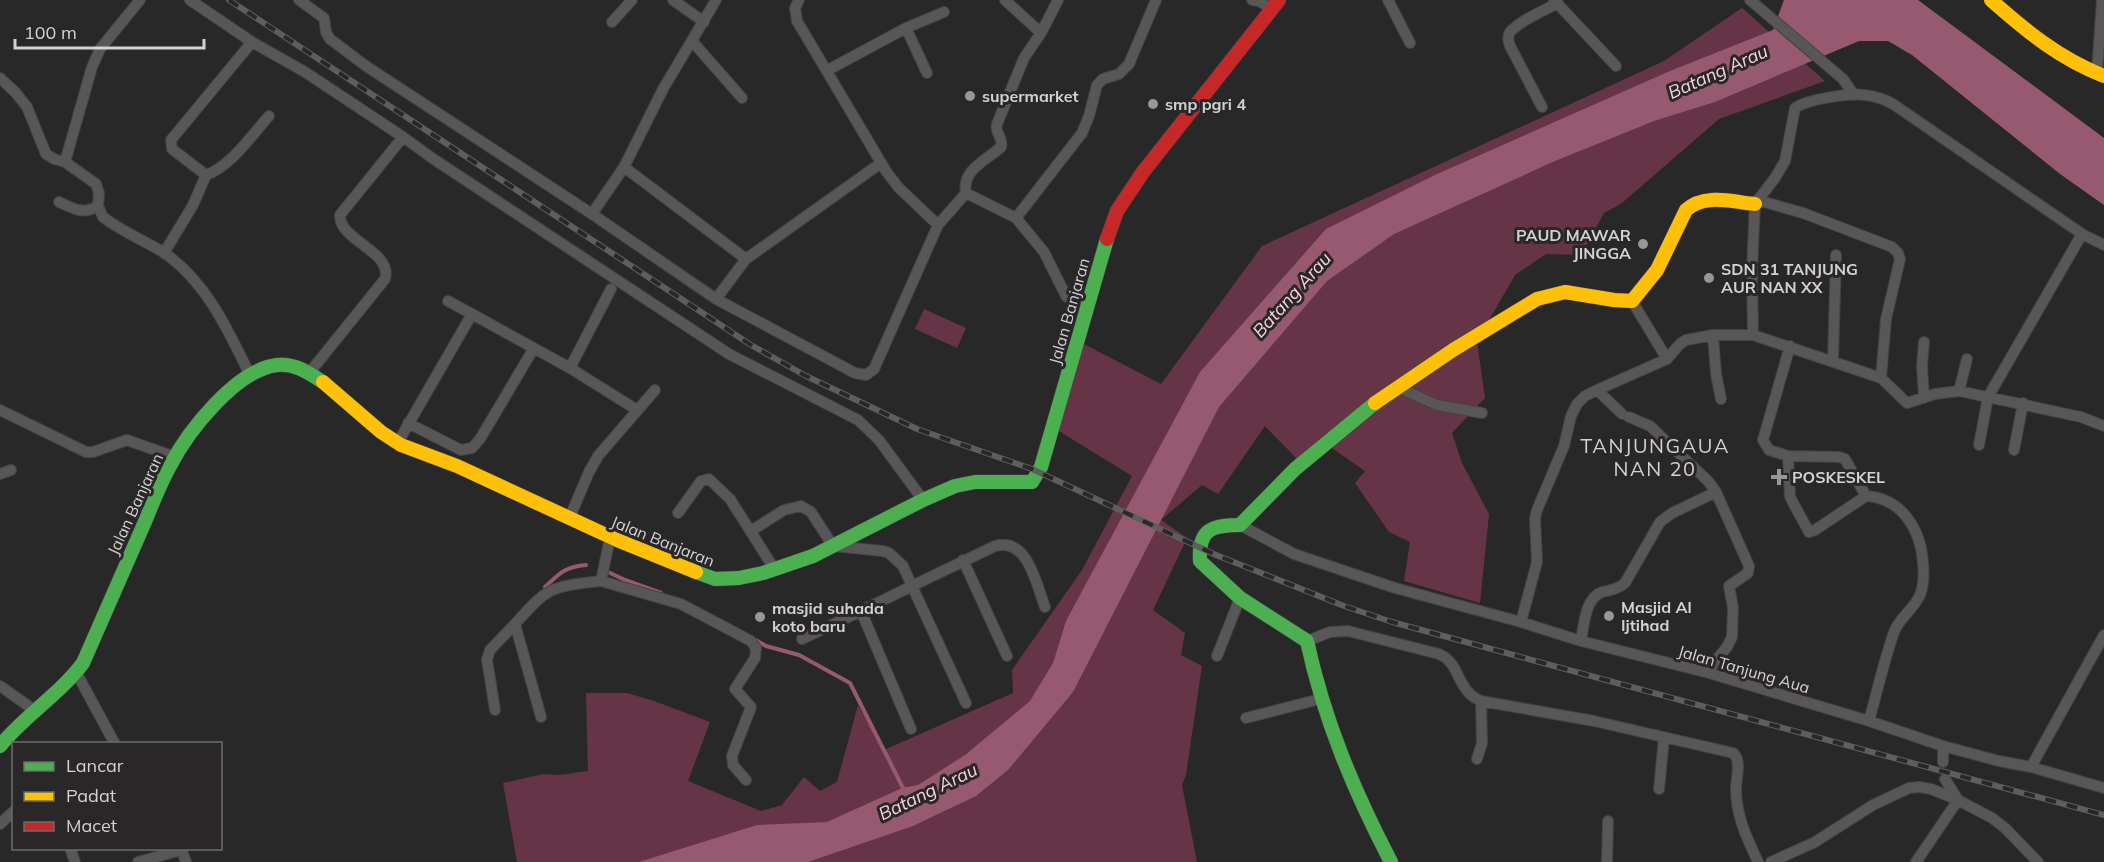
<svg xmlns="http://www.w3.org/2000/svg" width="2104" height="862" font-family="Mulish,sans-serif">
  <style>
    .green { fill: #653547 }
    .water { fill: #96596f }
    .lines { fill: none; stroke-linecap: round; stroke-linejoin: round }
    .stream { stroke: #96596f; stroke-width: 4 }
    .street-casing { stroke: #444343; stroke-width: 12 }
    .fast-casing { stroke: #444343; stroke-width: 15 }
    .slow-casing { stroke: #444343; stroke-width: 15 }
    .jam-casing { stroke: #444343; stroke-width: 15 }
    .street { stroke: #585656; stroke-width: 10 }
    .fast { stroke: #4caf50; stroke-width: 14 }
    .slow { stroke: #ffc107; stroke-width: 14 }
    .jam { stroke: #c62828; stroke-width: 14 }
    .rail-casing { stroke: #5f5e5e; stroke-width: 6 }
    .rail { stroke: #2a2728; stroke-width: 4; stroke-dasharray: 11; stroke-linecap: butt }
    .poi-dot { fill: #989696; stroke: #2a2728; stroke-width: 2 }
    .labels { text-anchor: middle; stroke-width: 6; stroke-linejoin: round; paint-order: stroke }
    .poi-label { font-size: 16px; font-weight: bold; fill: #d3d1d2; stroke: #2a2728; text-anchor: start }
    .street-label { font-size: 16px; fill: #d3d1d2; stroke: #2a2728 }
    .water-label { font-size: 18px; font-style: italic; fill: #fad1de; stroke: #2a2728 }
    .quarter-label { font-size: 20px; letter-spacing: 1.5px; fill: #d3d1d2; stroke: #2a2728 }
  </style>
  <rect width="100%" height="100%" fill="#292828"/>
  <path class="green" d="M1742 8 1825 81 1719 119 1622 203 1604 213 1581 255 1546 254 1515 275 1477 341 1485 398 1452 433 1462 463 1489 514 1480 603 1404 581 1410 542 1389 532 1355 483 1365 471 1326 444 1302 464 1265 426 1218 494 1202 485 1161 520 1187 538 1153 610 1185 633 1181 655 1202 666 1186 775 1182 785 1197 862H517L503 783 543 774 559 775 588 771 586 693H627L654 701 710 722 688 781 761 811 782 805 804 777 820 791 837 782 858 705 884 750 1013 693 1012 670 1082 570 1132 476 1054 428 1080 342 1161 384 1262 246 1664 61Z
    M924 309 966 328 957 348 915 329Z"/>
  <path class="water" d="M1784 0H1918L2104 138V205L2060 174 1912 55 1888 41H1859L1715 102 1654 121 1555 161 1394 234 1327 281 1219 407 1073 692 1008 770 976 796 913 826 808 862H639L757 825 827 822 902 788 918 785 965 755 1030 701 1053 663 1066 621 1200 372 1326 229 1437 174 1670 71 1773 30Z"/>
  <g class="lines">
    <path class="stream" d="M608 572 623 579
      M625 580 661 593
      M545 587C560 573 564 567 586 565
      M754 639 766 646 799 655 850 683 904 790"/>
    <g class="street-casing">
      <path id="street" d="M299 0 324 18 326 32 330 39 366 66 592 214 716 299 855 373 866 375 874 369 938 225 966 193 1016 218 1044 252 1066 296 1087 311
        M673 0 704 22
        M799 0 795 8 797 21 886 171 898 187 938 225
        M1252 0 1259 1 1272 9
        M1388 0 1410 43
        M1554 0 1616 66
        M1750 0 1843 79 1854 95
        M612 22 632 0
        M906 28 927 73
        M1041 33 1058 0
        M692 41 742 98
        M252 42 305 72 403 137
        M828 70 906 28 944 12
        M2097 73 2102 0
        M0 78 16 93 27 107 46 154 54 159 65 162 96 184 99 193 98 206 103 217C121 231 143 240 163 252 206 281 228 330 250 375
        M1542 107 1510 46C1508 41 1507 37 1510 32 1519 21 1545 10 1558 3
        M65 162 92 67 100 49 140 0
        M624 167 746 259
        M206 175C230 167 252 135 269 116
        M966 193C961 170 987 160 1001 147 1004 138 994 133 997 124L1024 58 1041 33 1005 0
        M1757 200 1803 213 1892 247 1898 253 1900 259 1886 319 1881 378
        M59 202C74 209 83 215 98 206
        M592 214 624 167 663 89 716 0
        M1016 218 1082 133 1089 116 1097 85 1103 79 1119 74 1129 64 1156 0
        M164 253 193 205 206 175 172 149 171 140 252 42 190 0
        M716 299 746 259 881 163
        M448 301 472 314
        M1632 301 1667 359
        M1713 335 1716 374 1721 399
        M1753 335 1752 268 1755 204 1775 178 1785 161 1795 108C1808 99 1849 93 1865 95 1875 96 1884 99 1893 104L2082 234 2104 245
        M1924 342 1922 366 1924 398
        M1833 360 1836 255
        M570 368 611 289
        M310 372 385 279C393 251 339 241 340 215L403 137 432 158 729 354 858 420 879 440 923 500
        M1397 387 1437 405 1482 413
        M1597 390 1622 414
        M1959 391 1967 359
        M0 410 86 452H93L127 440 175 457
        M1629 417 1650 426 1708 481 1716 492 1749 566 1748 573 1729 586 1733 608 1732 637 1727 647 1713 664 1709 673
        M408 423 461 450 472 448 480 439 534 348
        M397 444 472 314 570 368 637 410
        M1979 445 1988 397 2082 234
        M2014 450 2023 403
        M1788 456 1769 450 1763 440 1790 346
        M0 474 11 470
        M1866 496 1845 459 1839 457 1788 456 1790 497 1809 532 1815 530 1866 496C1902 498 1921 530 1923 563 1924 574 1924 585 1920 595 1914 609 1899 618 1894 632 1884 661 1877 692 1869 721
        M678 513 701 481 709 479 730 499 775 570
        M569 519 589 472 598 456 655 390
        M1240 525 1294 554 1395 588 1521 622 1581 641 1709 673 1869 721 1943 746 1999 761 2031 767 2104 635
        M751 531 784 510 801 506 811 512 833 546 883 551 889 553 903 566 912 586 861 611 911 729
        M963 560 1007 656
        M601 581 681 604 751 641 756 648 755 658 735 689 751 707 732 756 733 765 746 780
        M1521 622 1537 562 1535 518 1537 510 1564 446 1571 416 1577 404 1585 396 1597 390 1667 359 1680 344 1686 340 1713 335H1753L1881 378 1907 403 1935 394 1959 391 2081 417 2104 426
        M802 639 861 611
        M1307 641 1330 632 1348 631 1439 654C1462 664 1455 690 1481 701
        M1581 641C1584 625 1585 598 1602 592 1611 590 1618 589 1625 583L1660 522 1672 513 1716 492
        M1217 656 1240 598
        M77 674 115 744
        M0 686 34 710
        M966 703 912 586 995 546C1028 537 1036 584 1045 607
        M495 710 487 660 490 650 515 624
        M541 717 515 624C549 586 550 587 601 581L610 538
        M1246 718 1320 699
        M1943 746V762
        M1477 759 1482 743 1481 701 1594 721 1733 753C1742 760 1736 778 1736 789 1736 816 1747 838 1758 862
        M2031 767 2104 788
        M1945 779 1958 800 1992 818 2005 828 2038 862
        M1659 789 1664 738
        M0 824 14 811
        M70 848 75 862
        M181 848 186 862
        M138 862 181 850
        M1607 862 1608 821
        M1771 862 1815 842 1873 805 1909 788 1919 787 1931 789 1958 800 1916 862"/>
    </g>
    <g class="fast-casing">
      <path id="fast" d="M1375 403 1295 469 1240 525C1212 525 1198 529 1200 561L1240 598 1307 641C1324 720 1354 791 1391 862
        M696 572 715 579 739 578 763 573 813 556 923 500 955 486 975 482H1032L1041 467 1107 239
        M0 746C25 715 59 695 83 663 102 620 121 576 140 533 150 511 158 487 170 466 188 431 236 370 277 365 295 363 309 373 323 382"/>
    </g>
    <g class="slow-casing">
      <path id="slow" d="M1991 0C2026 31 2060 59 2104 76
        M323 382 381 432 401 445 457 466 617 540 696 572
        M1375 403 1453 350 1537 299 1565 292 1614 300 1632 301 1657 270 1686 210C1705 193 1732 202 1755 204"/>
    </g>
    <g class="jam-casing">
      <path id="jam" d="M1107 239 1117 211 1143 172 1279 0"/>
    </g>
    <use href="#street" class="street"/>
    <use href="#fast" class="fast"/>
    <use href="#slow" class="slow"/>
    <use href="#jam" class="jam"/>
    <g class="rail-casing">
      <path id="rail" d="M229 0 751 345 806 376 917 429 1032 469 1216 555 1344 606 1392 622 2104 815"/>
    </g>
    <use href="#rail" class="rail"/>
  </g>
  <g class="poi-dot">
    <circle cx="970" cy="96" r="6"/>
    <circle cx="1153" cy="104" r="6"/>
    <circle cx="1643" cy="244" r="6"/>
    <circle cx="1709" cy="278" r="6"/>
    <path d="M1776 468h6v6h6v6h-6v6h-6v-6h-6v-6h6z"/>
    <circle cx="1609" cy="616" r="6"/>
    <circle cx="760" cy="617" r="6"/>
  </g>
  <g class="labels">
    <g class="poi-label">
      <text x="982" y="102">supermarket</text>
      <text x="1165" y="110">smp pgri 4</text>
      <text x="1631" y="241" text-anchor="end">PAUD MAWAR<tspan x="1631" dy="18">JINGGA</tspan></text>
      <text x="1721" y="275">SDN 31 TANJUNG<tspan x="1721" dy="18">AUR NAN XX</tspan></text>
      <text x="1792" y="483">POSKESKEL</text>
      <text x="1621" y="613">Masjid Al<tspan x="1621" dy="18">Ijtihad</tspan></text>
      <text x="772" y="614">masjid suhada<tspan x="772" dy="18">koto baru</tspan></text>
    </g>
    <g class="street-label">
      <text transform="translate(1069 311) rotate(-74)" y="6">Jalan Banjaran</text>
      <text transform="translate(135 504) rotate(-65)" y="6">Jalan Banjaran</text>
      <text transform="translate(663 541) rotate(22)" y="6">Jalan Banjaran</text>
      <text transform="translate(1744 669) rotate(16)" y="6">Jalan Tanjung Aua</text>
    </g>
    <g class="water-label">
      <text transform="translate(1718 72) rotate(-24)" y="6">Batang Arau</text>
      <text transform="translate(1292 295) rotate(-48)" y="6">Batang Arau</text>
      <text transform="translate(928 792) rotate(-26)" y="6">Batang Arau</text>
    </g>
    <g class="quarter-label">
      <text x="1655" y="453">TANJUNGAUA<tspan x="1655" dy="23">NAN 20</tspan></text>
    </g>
  </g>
  <rect x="12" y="742" width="210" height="108" fill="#2a2728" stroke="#6e6b6c" stroke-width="1.5"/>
  <rect x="24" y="762" width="30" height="9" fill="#4caf50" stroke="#6e6b6c" stroke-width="1.5"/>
  <text x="66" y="772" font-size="18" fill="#d3d1d2">Lancar</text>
  <rect x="24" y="792" width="30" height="9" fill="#ffc107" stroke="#6e6b6c" stroke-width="1.5"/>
  <text x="66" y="802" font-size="18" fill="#d3d1d2">Padat</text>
  <rect x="24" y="822" width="30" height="9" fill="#c62828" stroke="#6e6b6c" stroke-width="1.5"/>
  <text x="66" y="832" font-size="18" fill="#d3d1d2">Macet</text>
  <path d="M15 39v9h189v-9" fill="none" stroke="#d3d1d2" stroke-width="3"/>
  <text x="24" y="39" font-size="18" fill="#d3d1d2" stroke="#2a2728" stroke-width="4.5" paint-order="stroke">100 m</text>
</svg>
